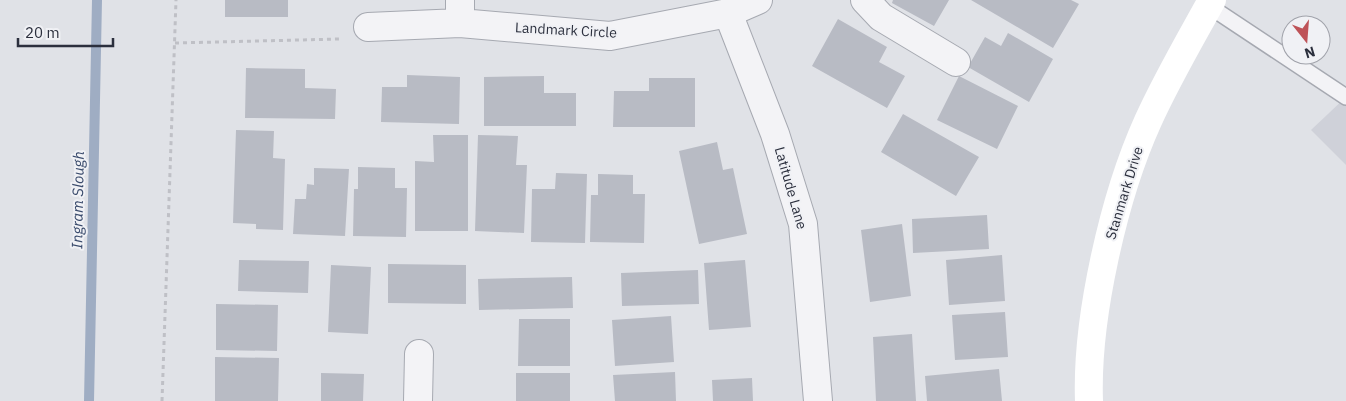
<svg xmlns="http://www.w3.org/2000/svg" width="1346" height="401" font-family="'IBM Plex Sans',sans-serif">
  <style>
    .built { fill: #cfd1d9 }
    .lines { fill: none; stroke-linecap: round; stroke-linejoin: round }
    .stream { stroke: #9fadc3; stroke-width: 10 }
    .building { fill: #b8bbc4 }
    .lane-casing { stroke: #a6a9b1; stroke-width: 18 }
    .street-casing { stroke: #a6a9b1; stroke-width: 30 }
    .path { stroke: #bfc0c6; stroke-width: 3; stroke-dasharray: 4 4; stroke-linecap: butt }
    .lane { stroke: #f3f3f6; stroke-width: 15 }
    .street { stroke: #f3f3f6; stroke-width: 28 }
    .secondary { stroke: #fff; stroke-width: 28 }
    .labels { text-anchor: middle; stroke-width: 4; stroke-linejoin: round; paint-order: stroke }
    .street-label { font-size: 14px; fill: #2b2f3d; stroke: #f0f1f5 }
    .water-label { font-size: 15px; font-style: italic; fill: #3a4b6c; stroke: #f0f1f5 }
  </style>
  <rect width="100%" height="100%" fill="#e0e2e7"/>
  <path class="built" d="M1346 97V165L1311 130Z"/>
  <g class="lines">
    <path class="stream" d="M89 401 97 0"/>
  </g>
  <path class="building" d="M225 0H288V17H225Z
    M893 0H949L934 26 892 3Z
    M971 0H1071L1079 4 1053 48Z
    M838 19 887 47 879 62 905 76 887 108 812 66Z
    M1008 33 1053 59 1029 102 968 67 985 37 1001 46Z
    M246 68 305 69V88L336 89 335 119 245 118Z
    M407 75 460 77 459 124 381 122 382 87H407Z
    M544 76V93H576V126H484V77Z
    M959 76 1018 106 997 149 937 120Z
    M649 78H695V127H613L614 91H649Z
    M903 114 979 157 956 196 881 152Z
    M236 130 274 131 273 158 285 159 283 230 256 229V224L233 223Z
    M433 135H468V231H415V161L434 162Z
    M478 135 518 136 516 165H527L524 233 475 231Z
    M717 142 723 170 733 168 747 234 699 244 679 151Z
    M358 167 395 168V188H407L406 237 353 236 354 189H358Z
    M314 168 349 169 345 236 293 234 295 199H306L307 184 314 185Z
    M556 173 587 174 585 243 531 242 532 189H555Z
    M598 174 633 175V194H645L644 243 590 242 591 195H598Z
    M987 215 989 249 913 253 912 219Z
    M902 224 911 296 870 302 861 230Z
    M1002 255 1005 301 949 305 946 260Z
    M239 260 309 261 308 293 238 291Z
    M745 260 751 327 709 330 704 263Z
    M388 264 466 265V304L388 303Z
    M331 265 371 267 368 334 328 332Z
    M698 270 699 304 622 306 621 273Z
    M572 277 573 308 479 310 478 279Z
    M216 304 278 305 277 351 216 350Z
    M1005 312 1008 357 955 360 952 315Z
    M671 316 674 362 615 366 612 320Z
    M519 319H570V366H518Z
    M912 334 916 401H876L873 337Z
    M215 357 279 358 278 401H215Z
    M999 369 1002 401H927L925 376Z
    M675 372 676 401H615L613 375Z
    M321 373 364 374 363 401H321Z
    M516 373H570V401H516Z
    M752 378 753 401H713L712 380Z"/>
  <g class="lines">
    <g class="lane-casing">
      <path id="lane" d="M1209 6 1346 97"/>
    </g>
    <g class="street-casing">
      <path id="street" d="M460 0V23L610 36 728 13 758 0
        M865 0 881 17 956 62
        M728 13 775 134 803 224 818 401
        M368 27 460 23
        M418 401 419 354"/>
    </g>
    <path class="path" d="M175 43 340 39
      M162 401 176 0"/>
    <use href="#lane" class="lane"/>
    <use href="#street" class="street"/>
    <path class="secondary" d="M1089 401C1086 318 1114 196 1148 121 1167 79 1190 40 1212 0"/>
  </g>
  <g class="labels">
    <g class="street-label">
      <text transform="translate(566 30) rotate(3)" y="5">Landmark Circle</text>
      <text transform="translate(791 188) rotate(74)" y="5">Latitude Lane</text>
      <text transform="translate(1124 193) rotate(-73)" y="5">Stanmark Drive</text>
    </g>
    <g class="water-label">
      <text transform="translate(78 200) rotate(-89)" y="5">Ingram Slough</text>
    </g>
  </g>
  <g transform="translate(1306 40) rotate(163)"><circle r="24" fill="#f0f1f5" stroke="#a1a3ab"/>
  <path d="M0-4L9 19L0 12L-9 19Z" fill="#be5358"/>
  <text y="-8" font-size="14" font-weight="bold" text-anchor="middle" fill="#2b2f3d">N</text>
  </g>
  <path d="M18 38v8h95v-8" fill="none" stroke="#2b2f3d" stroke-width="2.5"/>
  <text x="25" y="38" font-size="15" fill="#2b2f3d" stroke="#f0f1f5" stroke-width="4" paint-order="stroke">20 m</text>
</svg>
